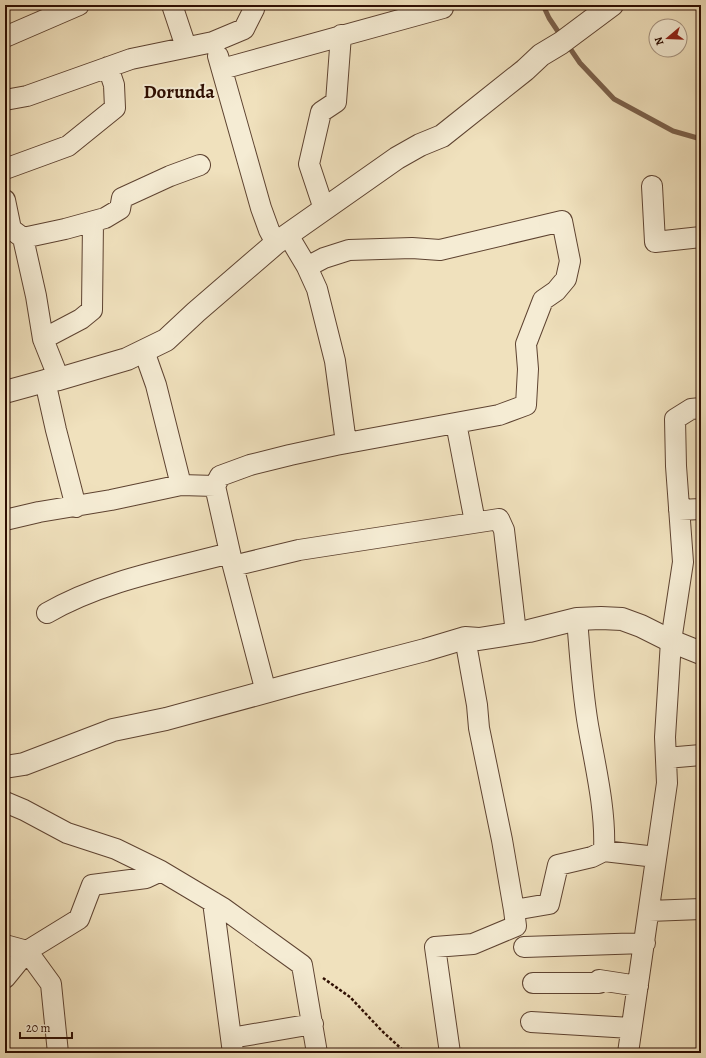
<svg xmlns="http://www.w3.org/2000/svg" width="706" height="1058" font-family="Alegreya,serif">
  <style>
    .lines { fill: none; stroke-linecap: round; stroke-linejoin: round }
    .stream { stroke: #7b614c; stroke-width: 5 }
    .minor-casing { stroke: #5e4331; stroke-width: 22 }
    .tertiary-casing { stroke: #5e4331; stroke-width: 24 }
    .path { stroke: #2e0e02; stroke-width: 2.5; stroke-dasharray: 3 2; stroke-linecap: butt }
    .minor { stroke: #f5ecd4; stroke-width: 20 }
    .tertiary { stroke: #f5ecd4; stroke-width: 22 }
    .labels { text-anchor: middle; stroke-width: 4; stroke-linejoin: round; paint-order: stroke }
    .district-label { font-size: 19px; font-weight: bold; fill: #2e0e02; stroke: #f5ecd4 }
  </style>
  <rect width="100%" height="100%" fill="#f0e1bd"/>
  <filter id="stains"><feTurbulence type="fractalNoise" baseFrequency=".005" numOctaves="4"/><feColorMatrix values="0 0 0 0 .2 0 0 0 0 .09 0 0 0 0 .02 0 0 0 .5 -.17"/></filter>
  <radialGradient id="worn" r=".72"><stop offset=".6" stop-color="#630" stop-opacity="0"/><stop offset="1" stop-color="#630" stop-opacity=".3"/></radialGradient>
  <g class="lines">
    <path class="stream" d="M543 5 549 18 561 36
      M567 44 580 63 614 99 673 131 701 139"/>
    <g class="minor-casing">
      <path id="minor" d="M172 5 186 47
        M5 37 79 5
        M218 56 261 208 269 230 276 243
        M222 69 443 8
        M5 100 27 96 131 59 213 42 244 29 254 9 255 5
        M5 169 68 146 115 108 114 85 108 67
        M652 186 655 242 701 237
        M5 200 11 229 23 238 36 296 43 339 59 379
        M324 209 309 164 321 112 336 102 341 35
        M23 238 65 229 105 218 120 209 122 198 170 176 200 165
        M307 267 317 289 335 361 346 443
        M43 339 81 319 92 310 93 222
        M144 351 156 385 181 485
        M45 381 56 430 76 507
        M456 423 475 522
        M679 510 701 509
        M5 520 39 512 111 500 181 485 215 486
        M233 566 299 550 499 519 504 530 516 633
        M47 613C102 581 169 569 230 553
        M577 619C580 654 582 689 588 725 595 765 606 810 604 851
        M465 638 477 705 479 728 502 840 514 910
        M266 692 233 566 215 486 220 476 250 465 290 455 336 445 499 415 526 405 528 369 526 344 543 300 556 291 566 279 570 261 562 221 440 250 412 248 349 250 324 258 307 267 288 235
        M666 758 701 755
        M5 802 24 810 67 833 116 849 161 871 223 908 302 965 317 1053
        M213 902 233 1053
        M649 911 701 909
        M5 945 27 951 51 984 58 1053
        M524 947 645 943
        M5 978 27 951 79 919 92 885 146 878 161 871
        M533 983H599V980L638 986
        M531 1022 631 1028
        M231 1038 313 1024
        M450 1053 435 947 473 944 516 926 514 910 549 904 558 865 592 857 604 851 656 857
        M628 1053 667 783 665 737 671 641 683 562 676 466 675 419 691 409 701 408"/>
    </g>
    <g class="tertiary-casing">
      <path id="tertiary" d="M5 392 45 381 59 379 127 359 166 340 196 312 276 243 397 158 420 145 442 136 525 70 541 55 561 43 612 5
        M5 767 24 764 113 730 166 719 298 683 425 650 465 638 479 639 529 631 577 619 601 618 622 619 641 626 671 641 701 653"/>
    </g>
    <path class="path" d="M323 978 350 997 382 1031 406 1053"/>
    <use href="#minor" class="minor"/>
    <use href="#tertiary" class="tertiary"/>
  </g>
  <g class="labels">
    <g class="district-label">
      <text x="179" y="98">Dorunda</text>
    </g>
  </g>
  <rect width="706" height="1058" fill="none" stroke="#f0e1bd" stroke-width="20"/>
  <rect x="6" y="6" width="694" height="1046" fill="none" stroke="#2e0e02" stroke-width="2"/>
  <rect x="10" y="10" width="686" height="1038" fill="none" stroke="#2e0e02"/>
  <g transform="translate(668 38) rotate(251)"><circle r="19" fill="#f5ecd4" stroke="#a59380"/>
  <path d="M0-3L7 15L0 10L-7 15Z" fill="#8f2418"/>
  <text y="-6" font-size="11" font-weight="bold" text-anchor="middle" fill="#2e0e02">N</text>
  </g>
  <path d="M20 1032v6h52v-6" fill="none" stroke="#2e0e02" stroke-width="2"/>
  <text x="26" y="1032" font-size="12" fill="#2e0e02" stroke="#f5ecd4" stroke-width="3" paint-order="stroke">20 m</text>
  <rect width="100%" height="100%" filter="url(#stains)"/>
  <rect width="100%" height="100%" fill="url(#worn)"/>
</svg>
